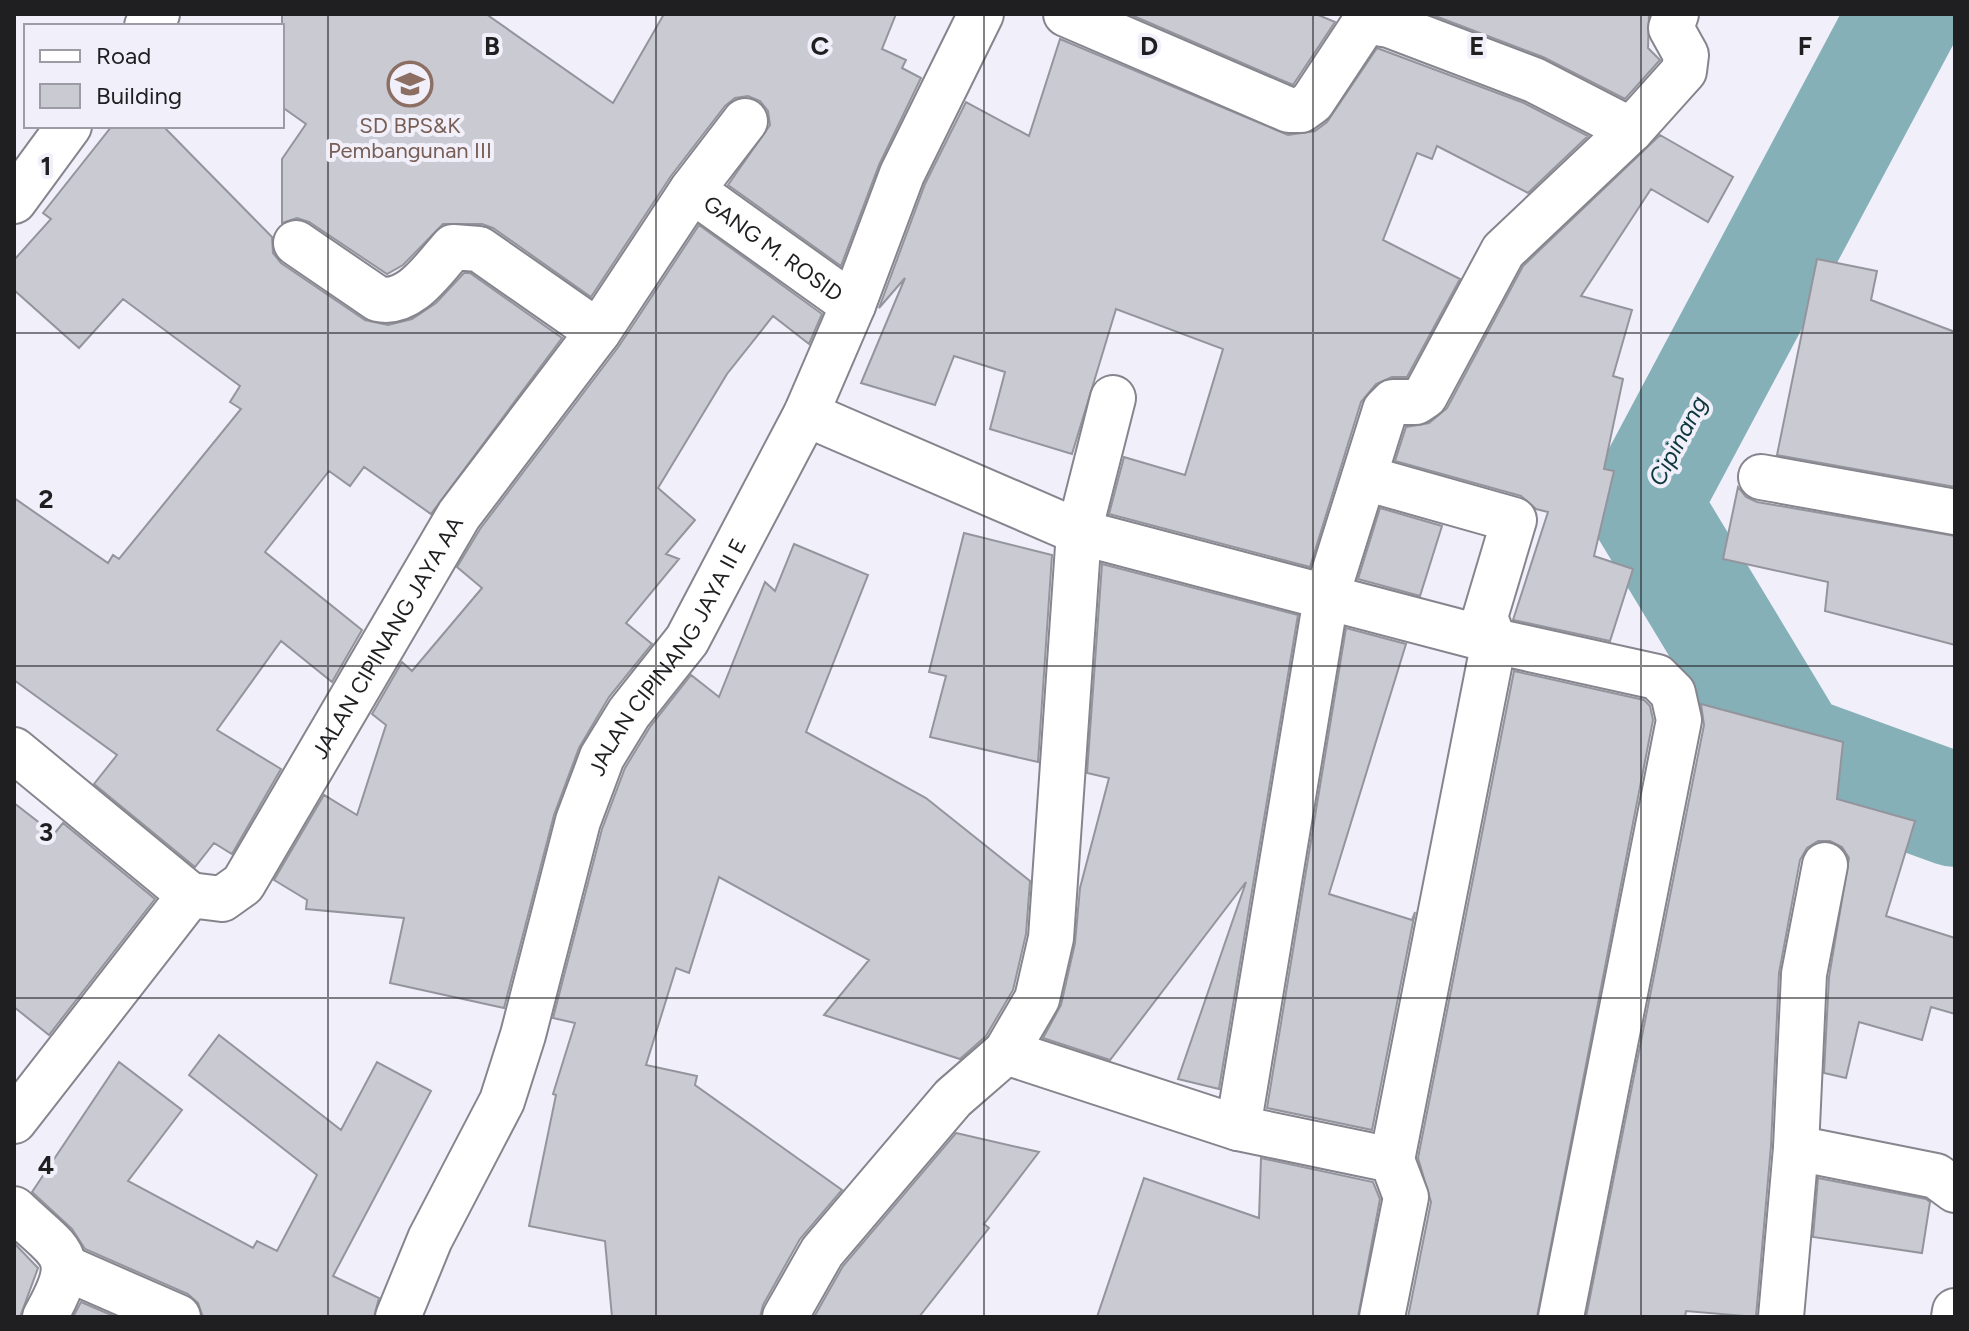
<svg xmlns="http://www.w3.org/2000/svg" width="1969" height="1331" font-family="Figtree,sans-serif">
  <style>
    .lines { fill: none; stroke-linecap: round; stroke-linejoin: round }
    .river { stroke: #86b0b8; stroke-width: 114 }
    .building { fill: #cacad3; stroke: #94949c; stroke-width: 2 }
    .street-casing { stroke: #86858e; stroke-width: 48 }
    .street { stroke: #fff; stroke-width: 44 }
    .grid { fill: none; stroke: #1f1f22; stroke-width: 2; stroke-opacity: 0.55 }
    .labels { text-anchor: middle; stroke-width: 8; stroke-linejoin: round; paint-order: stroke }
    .education-label { font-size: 22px; fill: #785e54; stroke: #f1f0fa }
    .street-label { font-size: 22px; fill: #1f1f22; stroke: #f1f0fa }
    .water-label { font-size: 24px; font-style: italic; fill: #0d373e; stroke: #f1f0fa }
    .grid-label { font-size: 26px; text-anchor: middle; font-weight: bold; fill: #1f1f22; stroke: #f1f0fa; stroke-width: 8; stroke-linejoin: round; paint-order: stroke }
  </style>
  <rect width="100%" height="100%" fill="#f1f0fa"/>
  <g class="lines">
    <path class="river" d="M1905 14 1644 504 1793 751 1955 810"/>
  </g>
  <path class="building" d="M282 14H486L613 103 664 14H896L882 49 906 60 902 68 921 78 879 165 841 266 728 185 770 125 768 111 760 101 748 96 735 98 725 106 671 176 591 297 493 228 482 224H443L403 265 387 274 309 222 297 218 282 223V159L306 124 282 107Z
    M1129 14H1316L1335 22 1293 85Z
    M1430 14H1649L1648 48 1660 60 1625 99 1543 57Z
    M1060 39 1288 135 1315 131 1327 122 1377 48 1524 103 1588 136 1528 193 1437 146 1432 159 1417 153 1383 240 1460 279 1407 377H1392L1376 384 1361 402 1310 567 1109 514 1124 457 1185 475 1223 349 1116 309 1072 454 990 429 1005 372 954 356 935 405 861 383 905 278 879 308 925 184 966 102 1029 136Z
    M112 126H163L272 237 273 253 281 263 365 320 388 325 412 319 436 303 464 273H470L562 338 431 514 364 467 350 486 329 471 265 552 362 630 332 682 281 641 217 730 281 769 232 854 214 843 195 867 94 784 117 755 14 680V498L108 563 113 555 119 559 241 409 230 402 240 386 123 299 79 348 14 290V260L51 219 43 213Z
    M1660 135 1733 177 1708 222 1651 189 1581 296 1632 310 1613 376 1623 379 1604 469 1614 471 1594 556 1633 569 1610 641 1513 620 1548 512 1536 509 1521 496 1395 461 1406 427 1429 423 1447 408 1523 266Z
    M699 225 822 314 809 344 773 316 727 374 658 488 695 520 666 554 679 559 626 623 652 644 609 697 579 748 554 815 504 1008 390 983 404 918 306 909 307 900 274 880 324 795 357 815 386 725 372 714 402 662 412 671 482 588 457 567 480 529 619 346Z
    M1817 259 1877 271 1871 300 1955 332V487L1777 455Z
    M1738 487 1746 497 1757 502 1955 536V645L1825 611 1828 582 1723 559Z
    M1380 508 1442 526 1420 596 1358 579Z
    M964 533 1052 555 1038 762 930 737 946 676 929 672Z
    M794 544 868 575 806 732 926 798 1030 881 1026 934 1013 990 986 1036 960 1059 824 1015 869 960 719 877 689 973 676 968 646 1065 697 1076 695 1085 842 1190 800 1239 763 1305 760 1317H612L605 1241 529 1226 556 1095 553 1094 575 1023 553 1018 602 829 625 768 650 727 691 675 719 697 765 582 775 591Z
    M1102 564 1298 615 1219 1089 1178 1079 1246 882 1110 1060 1043 1038 1061 1005 1075 943 1080 888 1109 778 1087 773Z
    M1346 628 1406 644 1329 894 1412 920 1415 912 1372 1130 1267 1108Z
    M1514 671 1644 700 1650 706 1653 720 1537 1317H1408L1431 1202 1418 1158Z
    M1701 704 1843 742 1837 799 1915 821 1886 916 1955 938V1014L1931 1007 1922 1040 1859 1022 1846 1078 1824 1073 1829 977 1849 858 1842 847 1830 841H1818L1807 848 1800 860 1779 973 1771 1146 1756 1317 1686 1311 1685 1317H1586L1704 725Z
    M14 803 54 834 63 823 155 899 49 1035 14 1007Z
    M219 1035 341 1130 377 1062 431 1091 333 1276 379 1298 374 1317H203L198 1303 188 1294 85 1249 72 1229 32 1192 119 1062 182 1110 128 1181 253 1248 257 1241 277 1251 317 1175 189 1075Z
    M956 1133 1039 1152 984 1224 989 1228 919 1317H814L843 1266Z
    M1261 1158 1373 1182 1380 1199 1358 1317H1097L1144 1178 1259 1218Z
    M1818 1178 1926 1199 1930 1202 1922 1253 1813 1237Z
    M14 1243 38 1268 20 1317H14Z
    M81 1302 116 1317H73Z"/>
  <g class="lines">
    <g class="street-casing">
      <g id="street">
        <path d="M1066 14 1289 110H1301L1312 102 1361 28 1371 22 1389 25 1534 80 1631 130"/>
        <path d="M147 26 157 14"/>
        <path id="s1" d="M692 190 853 305"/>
        <path d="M14 201 69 126"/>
        <path d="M296 243 378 299C410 306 433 269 453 247L479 249 598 332"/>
        <path d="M806 414 1079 532 1494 641 1657 677 1673 693 1679 720 1561 1317"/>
        <path d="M1761 477 1955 512"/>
        <path d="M1365 478 1514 520 1485 617 1494 641 1392 1160"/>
        <path d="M14 750 190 895"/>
        <path d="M1006 1052 1238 1128 1392 1160 1406 1197 1382 1317"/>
        <path id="s2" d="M14 1121 190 895 222 899 243 884 459 515 598 332 692 190 745 121"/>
        <path d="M1238 1128 1326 598 1385 410 1393 402H1416L1425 396 1503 251 1631 130 1684 71 1686 55 1671 28 1676 14"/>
        <path d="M1796 1148 1936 1176 1955 1190"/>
        <path d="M14 1209C62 1255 81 1253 45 1317"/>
        <path d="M66 1268 178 1317"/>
        <path id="s3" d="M398 1317 430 1239 502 1101 523 1035 578 821 602 757 629 713 687 640 806 414 853 305 902 174 981 14"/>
        <path d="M785 1317 822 1252 953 1098 1006 1052 1037 999 1051 938 1079 532 1113 398"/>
        <path d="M1781 1317 1796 1148 1804 974 1825 865"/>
        <path d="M1954 1317 1955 1311"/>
      </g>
    </g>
    <use href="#street" class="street"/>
  </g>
  <path class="grid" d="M328 14V1317M656 14V1317M984 14V1317M1313 14V1317M1641 14V1317M14 333H1955M14 666H1955M14 998H1955"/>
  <defs>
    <g id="school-ring" transform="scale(2.3)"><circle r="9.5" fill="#f1f0fa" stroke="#8d6e63" stroke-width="1.5"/><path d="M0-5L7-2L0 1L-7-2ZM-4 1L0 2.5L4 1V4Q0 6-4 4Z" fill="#8d6e63"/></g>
  </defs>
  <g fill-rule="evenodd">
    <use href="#school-ring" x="410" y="84"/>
  </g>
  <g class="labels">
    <g class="education-label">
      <text x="410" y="133">SD BPS&amp;K<tspan x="410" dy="25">Pembangunan III</tspan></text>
    </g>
    <g class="street-label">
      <text dy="8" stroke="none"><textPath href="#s1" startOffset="100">GANG M. ROSID</textPath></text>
      <text dy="8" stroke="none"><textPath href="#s2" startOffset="630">JALAN CIPINANG JAYA AA</textPath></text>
      <text dy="8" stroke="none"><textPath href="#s3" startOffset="718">JALAN CIPINANG JAYA II E</textPath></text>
    </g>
    <g class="water-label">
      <text transform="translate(1678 441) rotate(-62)" y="8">Cipinang</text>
    </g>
  </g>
  <g class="grid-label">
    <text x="492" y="55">B</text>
    <text x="820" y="55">C</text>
    <text x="1149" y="55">D</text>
    <text x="1477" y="55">E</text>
    <text x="1805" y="55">F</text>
    <text x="46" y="175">1</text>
    <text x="46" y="508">2</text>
    <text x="46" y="841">3</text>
    <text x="46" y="1174">4</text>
  </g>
  <rect width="1969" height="1331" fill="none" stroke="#1f1f22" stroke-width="32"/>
  <rect x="24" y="24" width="260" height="104" fill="#f1f0fa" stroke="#9d9ca4" stroke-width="2"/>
  <rect x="40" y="50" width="40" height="12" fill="#ffffff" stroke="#9d9ca4" stroke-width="2"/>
  <text x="96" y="64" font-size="24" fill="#1f1f22">Road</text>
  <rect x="40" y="84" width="40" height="24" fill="#cacad3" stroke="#9d9ca4" stroke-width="2"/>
  <text x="96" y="104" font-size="24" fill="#1f1f22">Building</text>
</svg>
